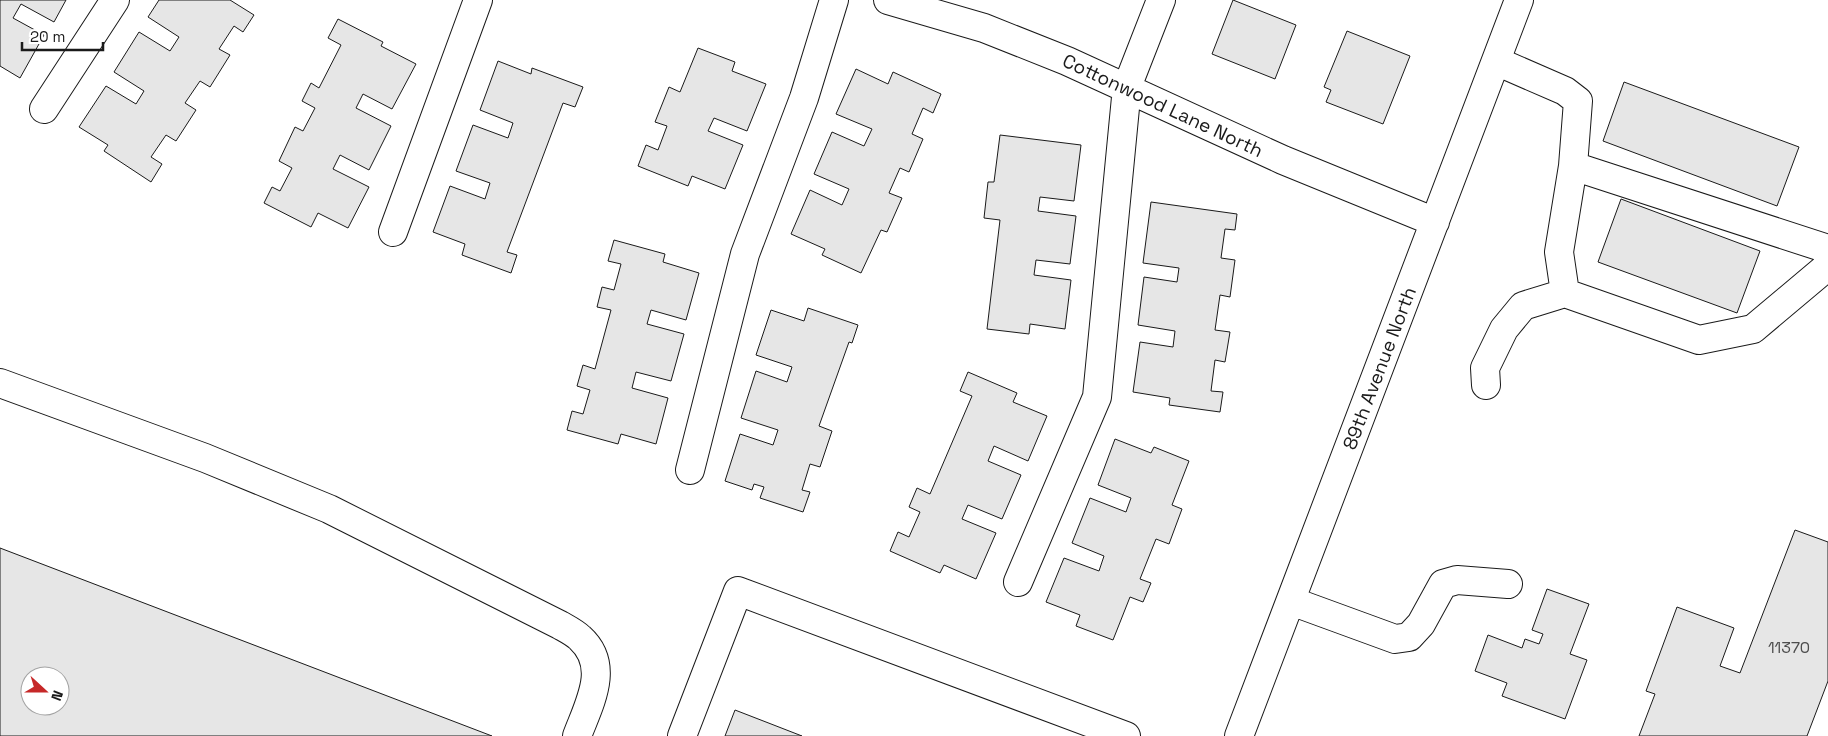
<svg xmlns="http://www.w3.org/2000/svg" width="1828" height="736" font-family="'Space Grotesk',sans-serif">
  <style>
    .building { fill: #e6e6e6; stroke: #1a1a1a; fill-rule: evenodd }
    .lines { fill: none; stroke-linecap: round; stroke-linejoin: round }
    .minor-casing { stroke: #1a1a1a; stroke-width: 30 }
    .minor { stroke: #fff; stroke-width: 28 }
    .labels { text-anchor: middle; stroke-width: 4; stroke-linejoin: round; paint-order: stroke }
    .number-label { font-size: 16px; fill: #4d4d4d }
    .street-label { font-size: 19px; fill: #1a1a1a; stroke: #fff }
  </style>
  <rect width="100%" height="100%" fill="#fff"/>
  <path class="building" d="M0 0H66L54 22 21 4 13 18 44 35 20 78 0 66Z
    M159 0H230L254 15 243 32 234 26 219 49 230 55 210 87 200 81 185 103 196 110 176 141 166 135 151 157 162 164 151 182 104 151 108 145 79 127 106 86 136 104 144 91 114 72 139 32 170 51 179 37 148 17Z
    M1233 0 1296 25 1275 79 1212 54Z
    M338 19 383 42 381 46 416 64 392 109 363 94 356 108 391 126 369 170 340 155 333 169 369 187 348 228 318 213 311 227 264 203 272 187 280 191 292 168 279 161 295 127 303 131 315 108 302 101 311 83 319 88 341 45 328 38Z
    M1347 31 1410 56 1383 124 1326 102 1331 90 1324 87Z
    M698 48 735 62 732 71 766 84 747 131 714 118 708 131 743 145 725 189 692 176 688 186 638 166 646 145 658 150 667 126 655 122 669 87 680 92Z
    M498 61 531 74 532 68 583 87 575 107 563 103 507 252 517 255 511 273 462 255 465 244 433 232 450 186 485 199 490 183 456 171 473 125 508 138 513 123 480 110Z
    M856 69 888 84 893 72 941 94 933 113 923 108 912 134 923 139 909 172 900 168 889 193 902 198 887 232 881 230 861 273 822 255 825 249 791 234 810 190 842 205 849 189 814 174 832 132 864 146 872 129 836 114Z
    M1624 82 1799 147 1777 206 1603 141Z
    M1000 135 1081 145 1074 201 1040 197 1038 211 1076 216 1070 264 1036 260 1034 275 1071 280 1065 329 1030 324 1029 334 987 329 1000 220 984 218 988 182H994Z
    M1621 199 1760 251 1737 313 1598 262Z
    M1151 202 1237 214 1235 230 1225 229 1221 258 1235 260 1230 297 1220 295 1215 330 1230 332 1225 362 1215 360 1211 391 1223 392 1220 412 1169 405 1170 398 1133 392 1140 342 1173 347 1175 331 1138 325 1144 277 1177 282 1179 268 1143 263Z
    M614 240 665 254 663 262 699 273 686 320 651 310 647 324 684 334 671 381 636 372 632 388 668 398 656 444 621 434 618 444 567 430 572 411 583 414 590 390 577 386 583 365 595 369 611 310 597 307 602 287 614 290 621 264 608 261Z
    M808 308 858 325 852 343 849 342 819 426 832 431 820 467 810 464 802 490 810 492 803 512 760 498 764 487 754 484 752 490 725 481 740 434 773 445 778 430 741 418 756 371 787 382 792 367 756 355 771 310 804 321Z
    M968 372 1017 393 1013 402 1047 416 1028 461 994 446 988 461 1021 475 1002 519 968 505 962 519 996 533 976 579 944 565 940 573 890 551 898 532 909 537 920 512 909 507 917 488 930 494 972 396 960 391Z
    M1115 439 1151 453 1154 447 1189 461 1172 505 1182 509 1169 544 1156 539 1140 579 1151 583 1143 602 1130 597 1113 640 1076 626 1080 615 1046 602 1064 558 1099 571 1104 556 1072 543 1090 498 1126 512 1131 498 1098 485Z
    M1795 530 1828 542V681L1807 736H1639L1655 694 1646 691 1677 607 1734 628 1720 666 1740 673Z
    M0 548 492 736H0ZM30 676H60V706H30Z
    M1547 589 1589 604 1570 654 1587 660 1565 719 1502 696 1507 683 1475 671 1488 635 1522 648 1525 639 1539 644 1543 634 1532 630Z
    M735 710 802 736H725Z"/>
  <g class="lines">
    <g class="minor-casing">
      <path id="minor" d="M888 0 984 28 1067 61 1283 160 1435 222
        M1496 61 1565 91 1578 101 1573 166 1828 249
        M44 109 115 0
        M1573 166 1559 252 1565 293 1699 340 1753 329 1828 266
        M393 232 478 0
        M0 383 205 458 329 509 560 625C567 629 575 633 580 638 611 666 589 704 577 736
        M1486 385 1485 368 1504 329 1523 306 1565 293
        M690 470 745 254 804 98 834 0
        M1018 582 1097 397 1127 87 1161 0
        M1291 601 1395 639 1409 637 1421 624 1443 584 1457 580 1508 584
        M682 736 738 591 1126 736
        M1239 736 1519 0"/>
    </g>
    <use href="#minor" class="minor"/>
  </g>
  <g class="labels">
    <g class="number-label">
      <text x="1789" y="653">11370</text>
    </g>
    <g class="street-label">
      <text transform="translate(1163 105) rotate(25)" y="7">Cottonwood Lane North</text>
      <text transform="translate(1379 368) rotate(-69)" y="7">89th Avenue North</text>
    </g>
  </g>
  <g transform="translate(45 691) rotate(111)"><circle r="24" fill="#ffffff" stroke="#a3a3a3"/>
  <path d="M0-4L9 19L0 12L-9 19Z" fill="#c62828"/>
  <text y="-8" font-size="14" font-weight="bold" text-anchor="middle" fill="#1a1a1a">N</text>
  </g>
  <path d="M22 42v8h81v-8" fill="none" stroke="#1a1a1a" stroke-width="2.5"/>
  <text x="30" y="42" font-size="15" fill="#1a1a1a" stroke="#ffffff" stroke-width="4" paint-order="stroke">20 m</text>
</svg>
